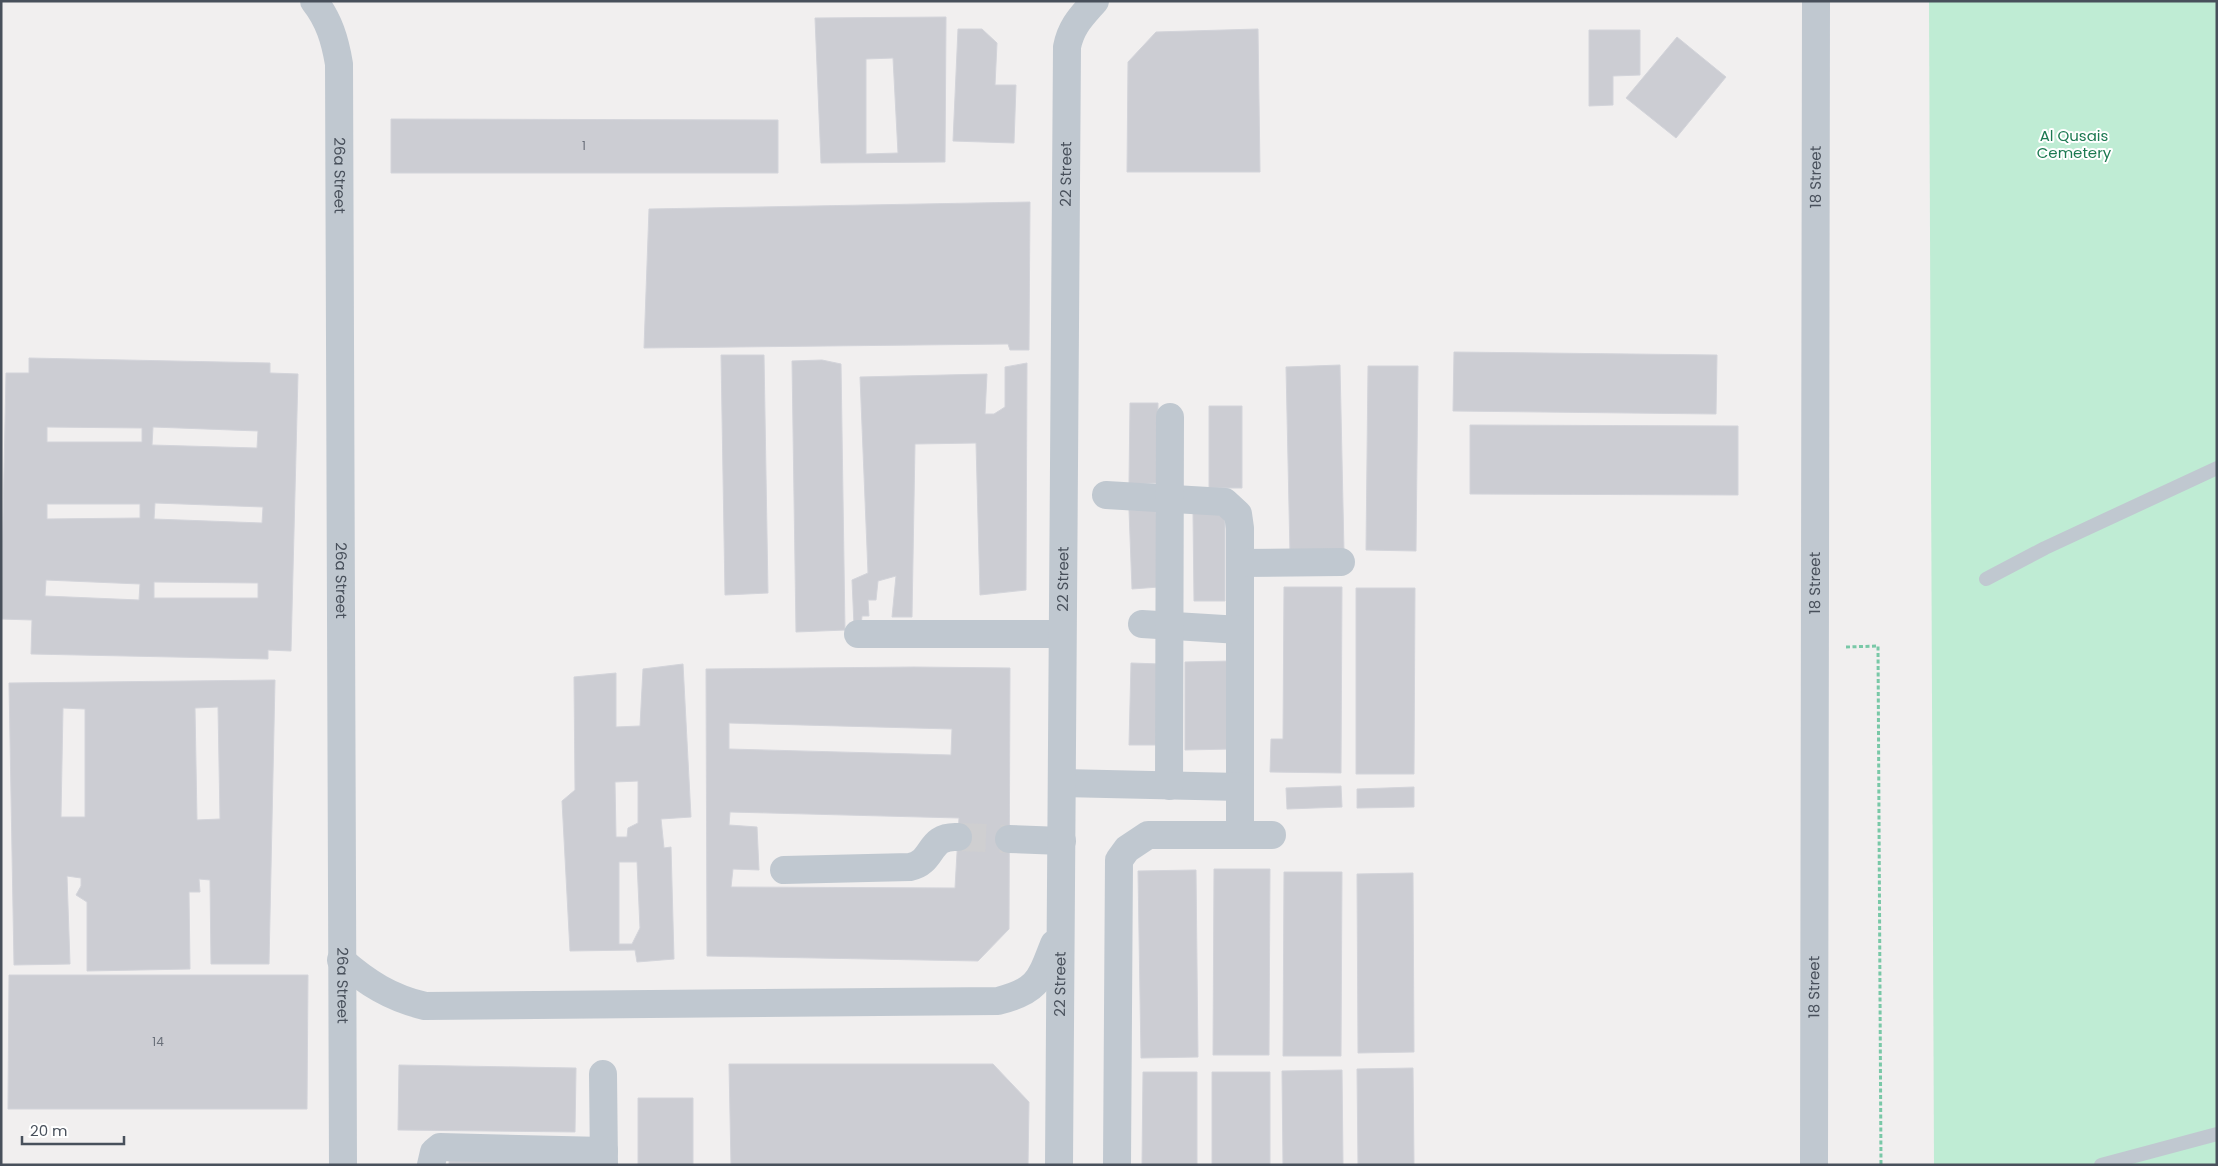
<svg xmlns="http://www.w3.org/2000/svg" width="2218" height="1166" font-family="Poppins,sans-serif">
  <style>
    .green { fill: #bfecd4 }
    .building { fill: #cccdd3; stroke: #d3d4da; fill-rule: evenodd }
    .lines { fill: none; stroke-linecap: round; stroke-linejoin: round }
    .minor-tunnel { stroke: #cfcfd1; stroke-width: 28; stroke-dasharray: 28 14; stroke-linecap: butt }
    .path { stroke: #79c8a7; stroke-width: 3; stroke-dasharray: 4 2.5; stroke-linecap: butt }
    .service { stroke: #c0c8d0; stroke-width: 14 }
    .minor { stroke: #c0c8d0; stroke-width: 28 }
    .tertiary { stroke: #c0c8d0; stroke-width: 28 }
    .labels { text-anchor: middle; stroke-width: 4; stroke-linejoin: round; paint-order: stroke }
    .number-label { font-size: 12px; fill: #696f79 }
    .park-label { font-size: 15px; fill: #1c7951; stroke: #fff }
    .street-label { font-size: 15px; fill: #48505b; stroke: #fff }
  </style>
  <rect width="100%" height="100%" fill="#f1efef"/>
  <path class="green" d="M1929 1H2217V1165H1934Z"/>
  <path class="building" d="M946 17 945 162 821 163 815 18ZM893 58 898 153 866 154V59Z
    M958 29H982L997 43 995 85H1016L1014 143 953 141Z
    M1258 29 1260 172H1127L1128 62 1156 32Z
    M1589 30H1640V75L1613 76V105L1589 106Z
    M1677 37 1726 77 1676 138 1626 98Z
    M391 119 778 120V173H391Z
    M1030 202 1029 350H1010L1008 344 644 348 649 209Z
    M1454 352 1717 355 1716 414 1453 411Z
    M721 355H764L768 593 725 595Z
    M29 358 270 363V373L298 374 291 651 268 650V659L31 654 32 620 1 619 6 373H29ZM47 427 142 428V442H47ZM153 427 258 431 257 448 152 445ZM155 503 263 507 262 523 154 519ZM47 504H140V518L47 519ZM46 580 140 584 139 600 45 596ZM154 582 258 583V598H154Z
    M822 360 841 364 845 630 796 632 792 361Z
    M1027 363 1026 590 980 595 976 443 915 444 912 617H892L896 576 878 581 876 600H868L869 616H862L861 626 854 625 852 580 868 573 860 377 987 374 985 414H994L1005 407V367Z
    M1340 365 1344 552 1290 554 1286 367Z
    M1368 366H1418L1416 551 1366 550Z
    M1130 403H1158V483L1129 484Z
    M1209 406H1242V488H1209Z
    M1470 425 1738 426V495L1470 494Z
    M1156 509 1159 587 1132 589 1129 510Z
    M1225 512V601H1194L1193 513Z
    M1284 587H1342L1341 773 1270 772 1271 739H1283Z
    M1356 588H1415L1414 774H1356Z
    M1231 661V749L1185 750V662Z
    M1131 663 1160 664 1158 745H1129Z
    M683 664 691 817 661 819 664 848 671 847 674 959 637 962 635 950 570 951 562 801 575 790 574 677 616 673V727L640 726 643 669ZM638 781V823L628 828 627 837H616L615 782ZM619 862H637L640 928 632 944H619Z
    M913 667 1010 668 1009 929 978 961 707 956 706 669ZM729 723 952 729 951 755 729 749ZM730 812 959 818 955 888 731 887 733 869 759 870 757 827 729 825Z
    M275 680 269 964H211L210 880 199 879 200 892H189L190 969 87 971V902L76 895 81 886V878L67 876 70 964 14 965 9 683ZM218 707 220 819 197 820 195 708ZM63 708 85 709V817H61Z
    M1341 786 1342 807 1287 809 1286 788Z
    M1414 787V807L1357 808V789Z
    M1214 869H1270L1269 1055H1213Z
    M1196 870 1198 1057 1141 1058 1138 871Z
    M1284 872H1342L1341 1056H1283Z
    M1413 873 1414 1052 1358 1053 1357 874Z
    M9 975H308L307 1109H8Z
    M729 1064H993L1029 1102 1028 1165H731Z
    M399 1065 576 1068 575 1132 398 1130Z
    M1413 1068 1414 1165H1358L1357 1069Z
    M1342 1070 1343 1165H1283L1282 1071Z
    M1143 1072H1197V1165H1142Z
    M1212 1072H1270V1165H1212Z
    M638 1098H693V1165H638Z
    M449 1156 591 1160V1165H449Z"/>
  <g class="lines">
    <path class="minor-tunnel" d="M958 837 1009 839"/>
    <path class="path" d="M1846 647 1878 646 1881 1165"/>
    <path class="service" d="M1986 579 2045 548 2217 468
      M2101 1165 2217 1134"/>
    <g class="minor">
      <path id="s1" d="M314 1C329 20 335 40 339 64L343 1165"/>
      <path d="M1106 495 1225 502 1238 514 1240 528V835"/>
      <path d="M1240 563 1341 562"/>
      <path d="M1142 624 1240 630"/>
      <path d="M858 634H1062"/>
      <path d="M1062 783 1240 787"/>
      <path d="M1169 786 1170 417"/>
      <path d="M1009 839 1062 841"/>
      <path d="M784 870 910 867C935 862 927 835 958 837"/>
      <path d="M341 960C367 983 391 998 425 1006L998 1001C1038 991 1040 980 1054 944"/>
      <path d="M603 1074 604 1165"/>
      <path d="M431 1165 434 1152 440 1147 604 1151"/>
      <path id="s2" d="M1059 1165 1067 47C1071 26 1082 16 1095 1"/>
      <path d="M1117 1165 1119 860 1127 849 1148 835H1272"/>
    </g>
    <path class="tertiary" id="s3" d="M1814 1165 1816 1"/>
  </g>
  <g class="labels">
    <g class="number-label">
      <text x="584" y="150">1</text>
      <text x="158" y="1046">14</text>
    </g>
    <g class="park-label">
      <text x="2074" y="141">Al Qusais<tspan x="2074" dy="17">Cemetery</tspan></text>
    </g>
    <g class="street-label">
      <text dy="5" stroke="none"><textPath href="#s2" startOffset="991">22 Street</textPath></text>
      <text dy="5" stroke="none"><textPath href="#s1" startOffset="180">26a Street</textPath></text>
      <text dy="5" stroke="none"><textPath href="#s3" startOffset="988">18 Street</textPath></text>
      <text dy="5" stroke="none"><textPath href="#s2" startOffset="586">22 Street</textPath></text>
      <text dy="5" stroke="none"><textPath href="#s1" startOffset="585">26a Street</textPath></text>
      <text dy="5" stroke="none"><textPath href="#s3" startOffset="582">18 Street</textPath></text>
      <text dy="5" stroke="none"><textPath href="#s2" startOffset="181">22 Street</textPath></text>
      <text dy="5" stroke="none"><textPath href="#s1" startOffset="990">26a Street</textPath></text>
      <text dy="5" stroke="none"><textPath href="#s3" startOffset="178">18 Street</textPath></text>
    </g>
  </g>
  <rect width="2218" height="1166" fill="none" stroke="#48505b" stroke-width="5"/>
  <path d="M22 1136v8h102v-8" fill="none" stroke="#48505b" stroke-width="2.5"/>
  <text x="30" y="1136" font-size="15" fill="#48505b" stroke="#ffffff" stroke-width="4" paint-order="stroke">20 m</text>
</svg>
